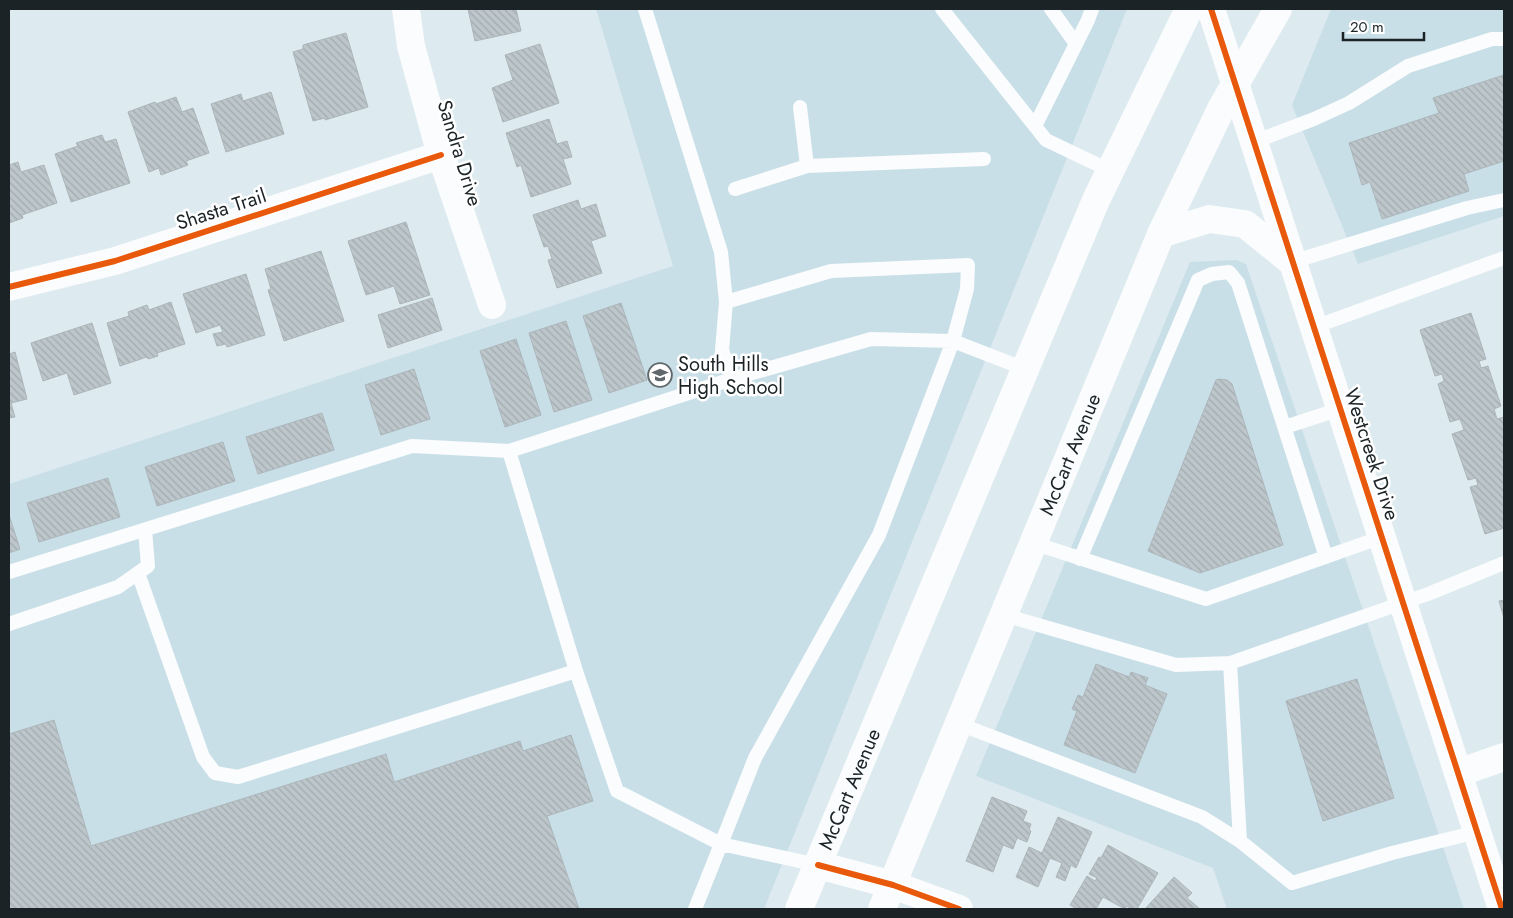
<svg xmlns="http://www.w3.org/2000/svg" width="1513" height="918" font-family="Jost,sans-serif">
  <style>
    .built { fill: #c9dfe8 }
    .building { fill: url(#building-back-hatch); stroke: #acb6ba }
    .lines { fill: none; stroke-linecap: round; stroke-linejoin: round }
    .service { stroke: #fafcfd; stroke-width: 14 }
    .minor { stroke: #fafcfd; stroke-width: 28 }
    .tertiary { stroke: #fafcfd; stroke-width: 28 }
    .secondary { stroke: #fafcfd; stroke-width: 28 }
    .cycleway-casing { stroke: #fff; stroke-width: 9 }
    .cycleway { stroke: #e8590c; stroke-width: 6 }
    .labels { text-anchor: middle; stroke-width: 5; stroke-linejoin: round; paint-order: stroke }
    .street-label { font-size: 20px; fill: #1b2326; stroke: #fff }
    .poi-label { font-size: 20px; fill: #1b2326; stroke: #fff; text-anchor: start }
  </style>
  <defs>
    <pattern id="building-back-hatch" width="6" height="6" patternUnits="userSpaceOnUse" patternTransform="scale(1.25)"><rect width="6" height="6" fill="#bdc7cb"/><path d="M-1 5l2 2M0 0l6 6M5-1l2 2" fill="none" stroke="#a2abae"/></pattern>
  </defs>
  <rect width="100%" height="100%" fill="#ddeaef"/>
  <path class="built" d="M596 9H1127L764 909H9V484L673 266Z
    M1331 9H1504V216L1358 264 1292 105Z
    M1236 260 1246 264 1464 909H1227L1213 868 976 776 1190 262Z"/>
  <path class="building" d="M468 9H516L521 31 475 41Z
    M346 33 368 107 325 120V118L313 121 293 52 303 49V45Z
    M540 44 559 103 503 122 492 88 513 80 505 55Z
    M1504 75V161L1464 174 1469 191 1382 219 1370 182 1362 185 1349 143 1439 113 1433 98Z
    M271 92 284 134 226 152 211 104 241 94 243 101Z
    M176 97 182 112 193 108 209 153 186 161 188 165 161 175 159 168 149 172 128 112 155 102 156 104Z
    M549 119 557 144 567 141 572 157 563 159 571 184 531 197 521 165 517 167 506 133Z
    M102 135 105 142 116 139 130 183 71 202 55 154 78 146 76 143Z
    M18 162 21 172 44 165 57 203 22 215 23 218 9 223V165Z
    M578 200 581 209 596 204 606 236 591 241 602 273 557 288 548 260 552 259 548 246 544 247 533 215Z
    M406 222 430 295 400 304 394 286 366 295 348 241Z
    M321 251 344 321 284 341 268 290 271 289 265 269Z
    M246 274 265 335 227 347 226 344 217 346 213 334 223 332 220 325 196 333 183 294Z
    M432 298 442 330 388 348 378 315Z
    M171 302 185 344 157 353 158 356 148 359 147 357 120 366 107 323 129 316 128 312 147 305 149 310Z
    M621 303 647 380 609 393 583 316Z
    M1471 313 1486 359 1479 361 1481 368 1488 366 1501 406 1494 409 1497 419 1504 417V528L1485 534 1470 487 1478 485 1476 478 1468 480 1452 434 1464 430 1460 419 1450 422 1438 384 1444 381 1442 374 1435 376 1420 330Z
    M566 321 592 400 554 412 529 333Z
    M92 323 111 383 74 395 67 373 43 381 31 343Z
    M516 339 541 415 505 427 480 351Z
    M15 352 27 399 11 403 15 417 9 418V354Z
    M414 369 430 419 381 435 365 385Z
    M1219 379 1227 380 1232 384 1283 545 1200 573 1148 551 1216 380Z
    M322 413 334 450 258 474 246 437Z
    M223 442 235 481 157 506 145 467Z
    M108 478 120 517 39 542 27 503Z
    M9 515 20 549 9 553Z
    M1504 600V618L1499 601Z
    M1096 664 1129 677 1131 672 1148 678 1145 685 1167 694 1135 773 1064 745 1077 711 1072 709 1078 695 1083 697Z
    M1357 679 1394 798 1323 821 1286 701Z
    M54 720 91 846 386 754 394 782 520 741 523 751 571 735 593 801 547 816 579 909H9V734Z
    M992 797 1027 811 1023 821 1031 824 1029 830 1031 831 1027 842 1017 838 1013 849 1003 845 993 872 966 861Z
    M1058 817 1092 832 1076 868 1071 865 1065 881 1056 877 1062 863 1050 858 1038 887 1016 877 1029 847 1042 853Z
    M1108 845 1158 873 1137 909H1132L1126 906 1125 909 1103 897 1096 909H1077L1070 905 1087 876 1095 881 1097 878 1089 874 1099 857 1101 858Z
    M1174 877 1192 893 1187 898 1200 909H1145Z"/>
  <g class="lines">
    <path class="service" d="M942 9 1046 140 1111 171
      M1051 9 1076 44
      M800 107 807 166
      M1035 126 1088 20 1092 9
      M1254 142 1314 119 1349 103 1408 66 1492 39H1504
      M735 189 807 166 984 159
      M1292 262 1467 208 1504 200
      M1314 327 1504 258
      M732 379 871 339 953 341 1025 369
      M1285 427 1340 409
      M509 451 576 671 617 791 721 844 755 758 879 535 953 341 967 289 968 265 831 271 726 302
      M1033 543 1206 599 1382 537
      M1080 559 1198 280 1212 274 1229 272 1238 283 1326 557
      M9 572 412 446 509 451 732 379 722 350 726 302 721 252 645 9
      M138 573 203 757 215 773 238 777 576 671
      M1004 615 1176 665 1230 663 1428 594 1504 563
      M9 624 118 587 148 566 145 530
      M1230 663 1240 841
      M959 724 1202 817 1240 841 1292 883 1392 853 1477 832
      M695 909 721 844 818 865"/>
    <path class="minor" d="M406 9 411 46 441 155 492 305
      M9 287 115 261 441 155
      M1458 773 1504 757
      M818 865 893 885 959 909"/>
    <path class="tertiary" d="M1211 9 1502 909"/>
    <g class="secondary">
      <path d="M1161 234 1209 219 1245 224 1292 262"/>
      <path id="s1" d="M799 909 1096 200 1189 9"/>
      <path id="s2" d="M882 909 1161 234 1221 109 1278 9"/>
    </g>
    <g class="cycleway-casing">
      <path id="cycleway" d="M1211 9 1502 909
        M9 287 115 261 441 155
        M818 865 893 885 959 909"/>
    </g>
    <use href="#cycleway" class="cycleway"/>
  </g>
  <defs>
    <g id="school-ring" transform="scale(1.25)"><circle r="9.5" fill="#fff" stroke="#5f696c" stroke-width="1.5"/><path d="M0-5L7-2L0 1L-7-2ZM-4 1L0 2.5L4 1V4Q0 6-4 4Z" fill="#5f696c"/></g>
  </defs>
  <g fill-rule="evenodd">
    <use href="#school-ring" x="660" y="375"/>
  </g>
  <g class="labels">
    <g class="street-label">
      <text transform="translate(460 153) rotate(73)" y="7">Sandra Drive</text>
      <text transform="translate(221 209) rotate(-18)" y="7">Shasta Trail</text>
      <text dy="7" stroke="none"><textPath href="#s2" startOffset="492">McCart Avenue</textPath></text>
      <text transform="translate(1372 454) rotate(72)" y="7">Westcreek Drive</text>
      <text dy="7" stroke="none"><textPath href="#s1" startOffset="130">McCart Avenue</textPath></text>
    </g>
    <g class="poi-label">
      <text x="678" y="371">South Hills<tspan x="678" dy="23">High School</tspan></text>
    </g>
  </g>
  <rect width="1513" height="918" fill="none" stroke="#1b2326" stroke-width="20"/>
  <path d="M1343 32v8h81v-8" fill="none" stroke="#1b2326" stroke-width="2.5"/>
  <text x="1350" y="32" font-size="15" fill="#1b2326" stroke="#ffffff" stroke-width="4" paint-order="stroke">20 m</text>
</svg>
